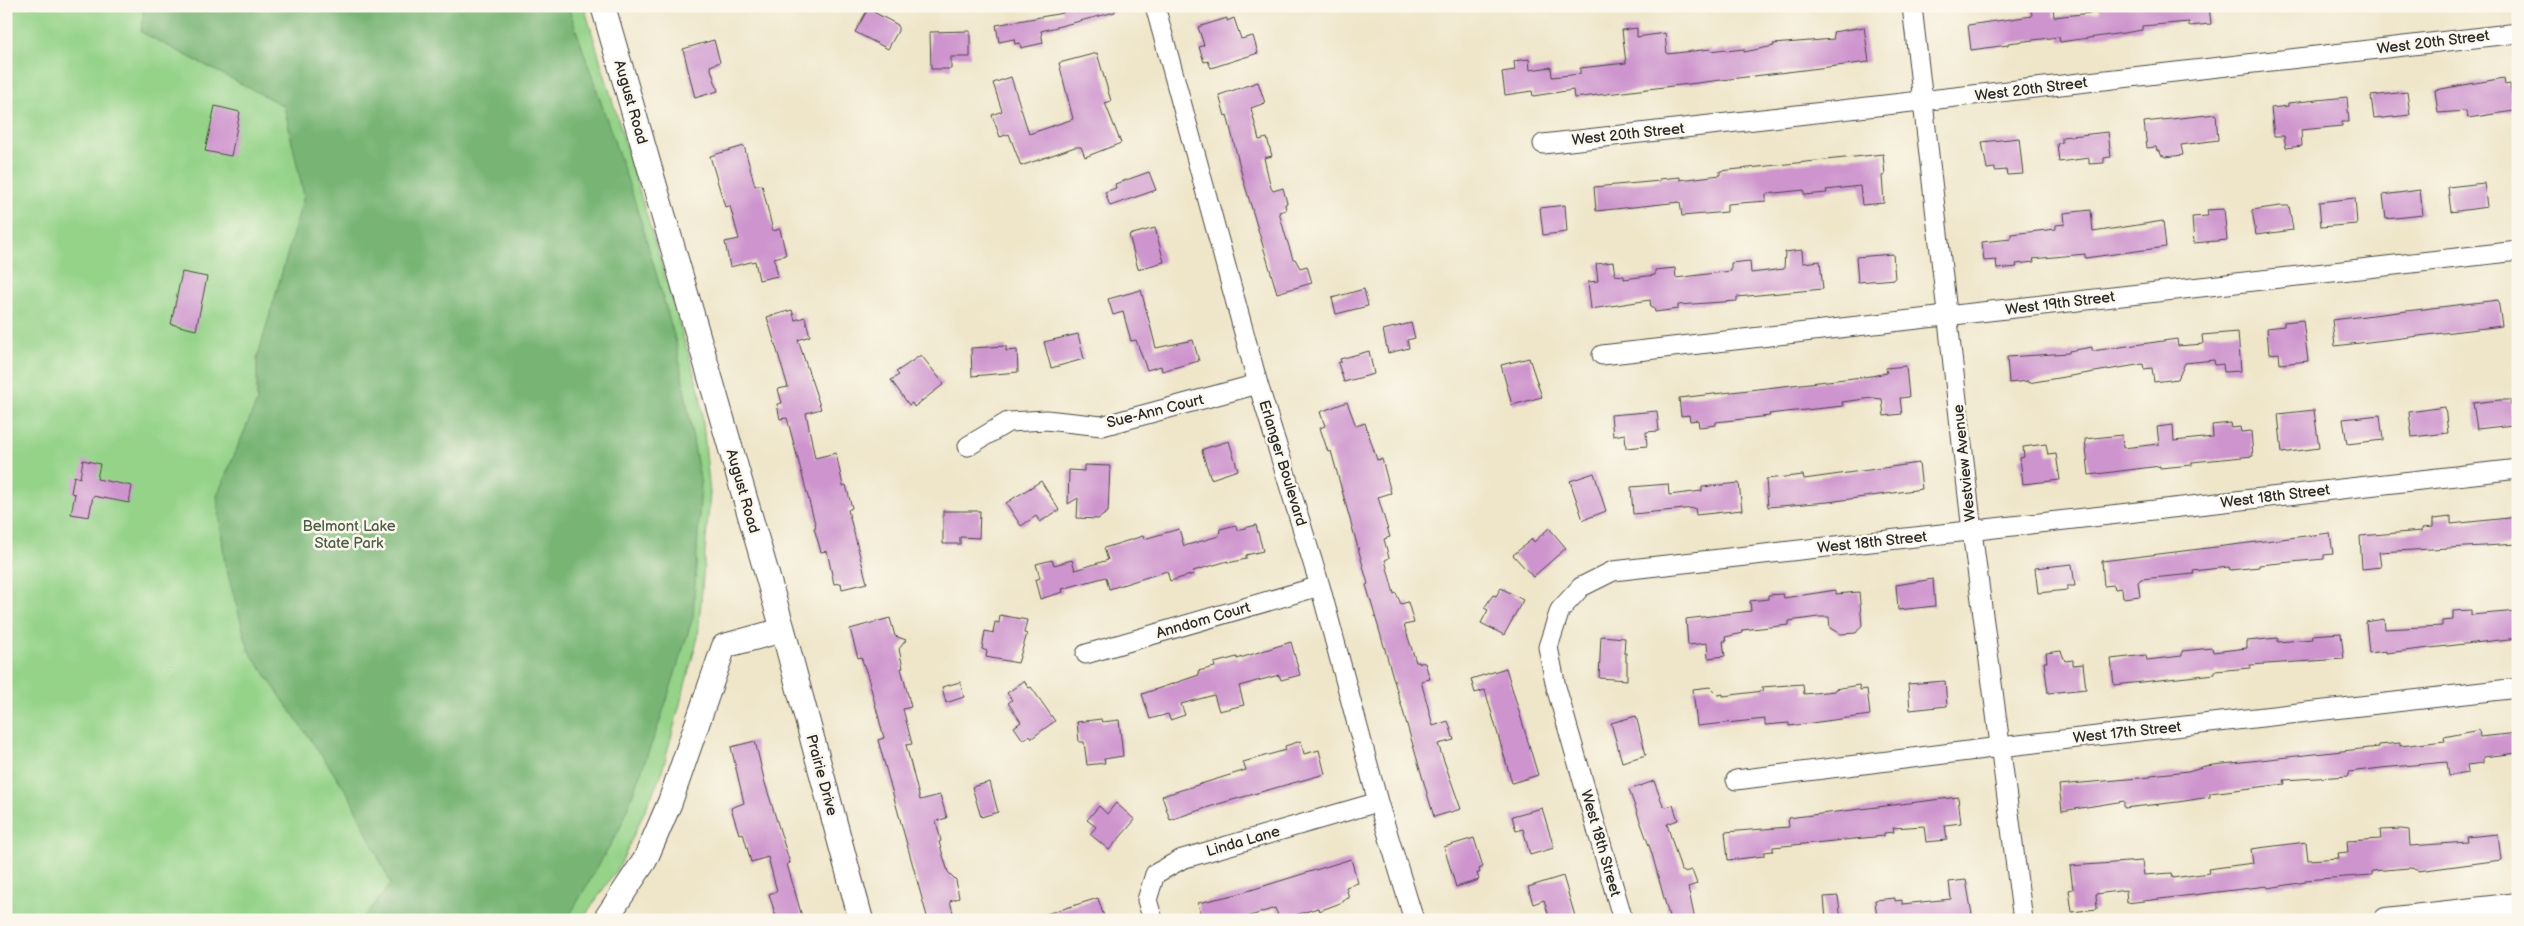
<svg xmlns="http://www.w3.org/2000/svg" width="2524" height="926" font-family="'Balsamiq Sans',sans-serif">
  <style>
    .green { fill: #95d389; stroke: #607f5a }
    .forest { fill: #78b575; stroke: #527050 }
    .building { fill: #ce94ce }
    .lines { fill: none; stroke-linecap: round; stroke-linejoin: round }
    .minor-casing { stroke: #484743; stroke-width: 21 }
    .tertiary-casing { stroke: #484743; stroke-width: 26 }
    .minor { stroke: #fff; stroke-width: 19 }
    .tertiary { stroke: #fff; stroke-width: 24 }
    .labels { text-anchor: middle; stroke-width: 5; stroke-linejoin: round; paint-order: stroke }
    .street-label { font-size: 15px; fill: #2b2b2b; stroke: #fbf7ec }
    .park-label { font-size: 15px; fill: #4b5d47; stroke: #fbf7ec }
  </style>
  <rect width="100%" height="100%" fill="#fbf7ec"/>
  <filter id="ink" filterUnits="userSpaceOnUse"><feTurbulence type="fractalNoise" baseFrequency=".02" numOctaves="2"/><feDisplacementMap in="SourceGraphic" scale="10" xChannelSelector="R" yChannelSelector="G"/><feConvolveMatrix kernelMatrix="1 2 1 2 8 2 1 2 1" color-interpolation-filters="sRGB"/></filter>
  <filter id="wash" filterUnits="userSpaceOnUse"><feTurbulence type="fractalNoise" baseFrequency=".0096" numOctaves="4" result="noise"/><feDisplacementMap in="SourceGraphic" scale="20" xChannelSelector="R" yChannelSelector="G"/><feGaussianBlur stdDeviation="1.12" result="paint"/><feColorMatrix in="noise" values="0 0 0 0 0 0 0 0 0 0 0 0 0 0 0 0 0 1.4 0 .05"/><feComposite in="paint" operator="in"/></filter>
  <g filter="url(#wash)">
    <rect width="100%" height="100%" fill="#efe6ca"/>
    <path class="green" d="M6 6H584L700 393 710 493 698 637 661 775 620 865 582 920H6Z"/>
    <path class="forest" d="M144 6H568L637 208 676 342 701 485 693 617 660 721 620 828 567 920H362L391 884 349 795 249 651 225 564 217 496 257 401V359L304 196 284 106 141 32Z"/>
    <g id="blocks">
      <path class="building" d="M1061 6H1114L1115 12 1041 31 1043 43 1021 48 1020 43 1015 44 1014 39 999 42 996 25 1063 13Z
        M2031 6H2053L2054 17 2100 12 2099 8 2120 6H2209L2211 24 2189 26V22L2142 26V30L2124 33 2060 42 2059 37 2008 43V45L1971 50 1968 25 2032 16Z
        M868 9 898 25V31L888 49 855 32Z
        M1227 18V21L1234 18 1241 39 1253 36 1258 53 1211 68 1208 61 1204 62 1199 47 1204 45 1198 27Z
        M1864 27 1869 62 1574 98 1573 90 1533 96 1532 91 1505 95 1502 72 1515 70 1514 61 1529 59 1530 70 1551 67 1552 77 1580 74V68L1626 63 1622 30 1637 28V37L1665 33 1667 54 1711 49V51L1725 49 1726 51 1744 49V52L1774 46 1773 44 1834 39 1833 32Z
        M970 31V57H951V69H931L930 32Z
        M714 40 720 62 710 66 718 91 695 98 683 49Z
        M1097 53 1111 101 1105 103 1121 143 1085 157 1081 147H1075L1021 166 1009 134 1000 137 992 115 1002 111 993 83 1011 77 1029 134 1073 119 1059 63Z
        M2504 78 2505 85 2510 84 2514 111 2468 118 2466 111 2438 113 2435 90Z
        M1258 82 1265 103 1251 108 1259 140 1267 138 1272 156 1264 158 1271 188 1273 191 1283 188 1287 203 1285 204 1286 210 1279 212 1285 234 1293 259H1295L1300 268 1307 266 1312 283 1277 293 1243 179 1227 115 1225 116 1219 95Z
        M2407 92 2410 115 2374 119 2371 96Z
        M2347 97 2349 122H2342V126L2301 130 2302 146 2286 148 2284 136H2274L2271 108 2288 106V103Z
        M215 106 240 112 231 156 205 151Z
        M2216 114 2218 140 2181 145 2183 155 2166 157 2161 155 2160 151H2157L2156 147 2147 148 2144 122Z
        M2108 132 2111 157 2104 158V163L2089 164V158L2059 162 2057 144 2062 143V137Z
        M2019 138 2023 174 2007 175 2006 170 1995 171V168L1987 169 1982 142Z
        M744 146 755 186 762 185 773 231 780 229 786 255 774 258 778 276 759 280 755 261 730 267 725 242 739 239 730 206 725 207 710 156Z
        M1883 154 1885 175 1882 176 1884 203 1862 205 1860 186 1826 190 1827 193 1804 195V190L1766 194V201L1727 204V212L1682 216 1680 202 1596 211 1594 187 1660 181 1659 179 1680 177V180L1720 175V171Z
        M1149 172 1156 190 1110 206 1105 192 1116 188 1115 184Z
        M2484 183 2487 207 2451 212 2448 187Z
        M2420 190 2423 215 2386 219 2383 195Z
        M2355 198 2357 224 2321 227 2319 202Z
        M1565 205 1567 232 1543 235 1540 208Z
        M2280 206H2289L2293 230 2256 235 2252 210Z
        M2224 209 2227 240 2194 243 2192 217 2208 216 2207 210Z
        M2091 210 2093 232 2163 221 2166 247 2085 258V254L2033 259 2034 262 2016 264 2017 267 1997 269 1996 260 1984 261 1982 242 2011 239V234L2056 229V225L2065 224 2064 213Z
        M1155 228 1164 262 1138 269 1129 235Z
        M1802 250 1803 263 1820 261 1823 289 1737 297V301L1678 305V309L1655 312 1654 308H1651L1650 300 1591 309 1588 282 1598 281 1596 264 1613 262 1615 275 1624 276V279L1655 275V270L1675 268 1676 278 1731 271V263L1750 261 1751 273 1784 269 1785 252Z
        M1893 254 1895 279 1858 282 1856 257Z
        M182 272 207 277 196 330 171 324Z
        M1364 289 1368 306 1336 314 1332 298Z
        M1141 290 1156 348 1193 340 1199 361 1162 371 1161 366 1147 370 1136 340 1131 341 1123 312 1113 315 1108 299Z
        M2498 300 2502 326 2335 346 2332 320Z
        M792 310 795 320 805 317 810 336 798 340 821 409 806 413 815 458 836 453 843 486 846 485 852 508 848 510 867 583 842 589 841 583 834 584 827 551 821 552 814 528 816 527 787 418 780 419 777 404 782 403 778 389 788 387 767 317Z
        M2303 320 2308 361 2280 364 2279 353 2269 354 2267 328 2284 326V322Z
        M1411 323 1415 338 1407 340 1409 348 1388 353 1383 330Z
        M2238 332 2241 371 2224 372 2223 364 2215 365 2214 360 2185 363 2178 379 2154 382 2152 368 2144 369 2143 364 2028 383V381L2009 383 2007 357 2069 353V351L2092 347V351L2177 339 2178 346 2203 344 2202 335Z
        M1078 334 1084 359 1051 368 1044 342Z
        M1006 346V351L1017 350 1018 372 972 376 971 348Z
        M1369 351 1374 374 1344 382 1338 363 1341 362 1340 359Z
        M921 355 944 384 914 407 912 403 909 405 891 380 899 375 896 372Z
        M1529 358 1542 397 1512 405 1501 365Z
        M1906 366 1909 397 1900 398 1902 414 1884 416 1882 399 1873 398 1842 402 1843 406 1777 413 1769 414 1770 416 1716 422V425L1699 427 1698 420 1690 421 1689 415 1681 416 1679 398 1871 376 1887 373 1886 368Z
        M2500 400H2510L2513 425 2477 429 2473 403Z
        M1347 402 1356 426 1365 423 1377 460 1382 459 1391 493 1378 497 1390 537 1384 539 1389 558 1385 560 1394 594 1396 593 1401 604 1408 602 1414 623 1404 625 1416 662 1425 663 1430 679 1421 681 1433 726 1448 721 1454 740 1438 744 1461 809 1434 817 1366 585 1368 584 1331 451 1328 452 1320 428 1325 426 1320 412Z
        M2445 407 2448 433 2412 437 2409 412Z
        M2314 410 2319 448 2282 453 2278 414Z
        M1657 411 1659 431 1646 432 1647 446 1626 448 1625 434 1613 436 1611 415Z
        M2380 415 2383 440 2347 444 2343 419Z
        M2231 423 2232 428 2240 427 2241 432 2251 431 2253 456 2192 462V465L2160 468V466L2089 475 2085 439 2122 435 2123 448 2159 444 2157 427 2173 425 2174 441 2213 437 2212 425Z
        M1229 441 1238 470 1211 479 1202 452 1203 449Z
        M2046 444 2048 455 2056 454 2060 480 2023 484 2020 458 2024 457 2023 447Z
        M83 460 100 464 97 479 132 486 129 503 93 496 89 517 71 514 75 494 71 493 74 476 80 478Z
        M1919 463 1922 489 1828 502 1768 507 1766 479 1803 475 1804 479Z
        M1084 465 1110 466 1108 512 1098 519 1077 518 1078 498 1068 504 1069 470 1084 471Z
        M1594 473 1606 511 1583 520 1570 481Z
        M1041 481 1059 510 1040 522 1036 516 1021 526 1006 503Z
        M1739 483 1742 510 1696 515 1695 508 1633 514 1631 487 1668 484 1669 495 1702 491V487Z
        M943 511H980L979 538 960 537V544H943Z
        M2451 517V524L2518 517V544L2379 552 2381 567 2362 569 2360 536 2422 531V528L2433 527V519Z
        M1236 525 1237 530 1256 525 1263 551 1246 555V559L1228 563V561L1193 571 1194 574 1170 581 1167 571 1109 589 1106 577 1062 589 1063 592 1040 599 1035 580 1040 578 1036 564 1052 560 1054 565 1072 560 1075 570 1108 560 1104 548 1143 536 1144 539 1179 529 1184 546 1219 536 1220 529Z
        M1549 528 1566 548 1533 577 1513 555 1532 539 1534 542Z
        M2330 533 2333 554 2324 555V559L2259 565V567L2230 570 2229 567 2193 571 2194 574 2141 579 2138 582 2140 596 2123 598 2122 588 2115 589 2114 585 2104 586 2102 561Z
        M2072 564 2075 586H2067V590L2038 593 2035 568Z
        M1933 579 1935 606 1898 610 1896 585Z
        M1501 588 1523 600 1504 635 1481 623 1488 610 1484 608 1493 595 1496 596Z
        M1836 590V594L1859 592 1862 625 1856 633 1840 634 1830 628 1829 617H1818L1789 621V625L1742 630 1743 633 1725 637 1726 641H1723L1725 656 1708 658 1707 643 1688 645 1686 619 1751 611 1750 601 1768 599V595L1783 594 1784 598Z
        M2471 610V615L2518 611V638L2386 653V651L2369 653 2366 622 2384 619 2385 629 2442 626V621L2453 620V611Z
        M1000 615 1027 620 1024 633 1027 634 1018 663 986 657 987 651 982 649 985 631 993 633 995 622 999 623Z
        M890 618 895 636 906 640 899 649 903 668H901L911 707 903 709 912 744 906 745 920 800 940 795 947 818 936 821 941 841 939 842 948 872 956 880 959 898 950 901 953 913 928 920 878 740 884 738 868 677 861 657 858 658 850 629Z
        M2341 633 2344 659 2250 665V668L2215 671V674L2114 685 2111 659 2146 655 2147 660 2182 656V651L2212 648 2213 652 2247 648V641L2278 638V642L2313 639 2312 635Z
        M1601 636 1625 638 1624 653H1626V662H1627V680L1599 678Z
        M1291 642 1300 675 1281 680 1279 675 1239 686 1244 705 1219 711 1214 695 1181 704 1185 715 1170 720 1168 714 1150 719 1142 694 1199 675 1198 671 1215 667 1214 663 1237 657V659Z
        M2061 651 2065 661 2073 660V665L2083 664 2086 689 2048 693 2044 662H2047L2046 653Z
        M1506 668 1538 775 1512 783 1485 690 1475 693 1471 679Z
        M1024 681 1029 688 1031 687 1055 721 1032 738 1030 735 1023 740 1014 727 1021 722 1008 703 1012 700 1007 693Z
        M1945 681 1947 706 1910 710 1908 684Z
        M960 682 964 697 946 703 942 687Z
        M1803 684 1804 694 1835 691V689L1859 685 1860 690 1867 689 1870 715 1789 726V723L1765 725V719L1697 726 1693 689 1710 687 1718 695 1723 694V696L1763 691 1762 687Z
        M1636 716 1646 755 1622 762 1611 723Z
        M1101 719 1102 722 1119 720 1123 756 1104 759 1105 763 1087 765 1084 742H1079L1077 722Z
        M2479 730 2480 737 2518 733V753L2483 757V763L2467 765 2468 773 2449 776 2447 762 2381 768 2349 772V776L2284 780 2285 784 2210 793V797L2178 802 2124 808V801L2062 811 2059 785 2151 777V775L2188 771 2205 766 2379 747V745L2400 743V746L2445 741 2444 737Z
        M755 741 765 783 790 863 787 864 803 920H777L769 894 777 891 768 857 751 862 743 833 739 834 731 808 744 803 731 747Z
        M1301 741 1304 754 1319 750 1325 774 1218 804 1170 820 1162 796 1246 770 1243 762 1286 750 1285 746Z
        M1654 781 1663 805 1666 807 1673 805 1678 820 1667 824 1681 870 1684 872 1692 870 1697 884 1688 887 1695 920H1670L1652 854 1629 790Z
        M990 782 998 812 981 817 972 787Z
        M1958 797 1961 823 1945 825 1947 840 1926 842 1924 826 1893 828 1894 832 1884 833V836L1773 847V851L1764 852V856L1728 860 1725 832 1789 827 1788 818Z
        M1116 803 1135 820 1109 850 1090 834 1096 827 1087 820 1099 806 1107 814Z
        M1542 808 1554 848 1530 855 1523 829 1516 831 1512 816Z
        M2401 829 2409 830 2410 846 2468 842 2467 837 2498 834 2501 860 2418 871V869L2409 868 2372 871V875L2305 880 2306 882 2268 888 2267 886 2127 903 2126 890 2096 894 2097 909 2072 912 2069 890 2073 889 2070 866 2142 861 2144 875 2172 873 2173 878 2209 873 2208 869 2253 863 2251 849 2306 842 2308 860 2339 858 2338 853 2348 852 2347 841 2381 839 2380 830Z
        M1474 838 1483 867 1479 869 1480 873H1477L1479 880 1456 887 1444 847Z
        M1351 859 1358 883 1346 887 1349 898 1343 900V902L1319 911 1318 908 1280 920 1275 908 1238 920H1202L1198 903 1238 894Z
        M1563 876 1575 916 1565 920H1550L1544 900 1533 904 1528 887Z
        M1966 880 1973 920H1877L1875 900 1895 898V901L1902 900V904L1951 899 1949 882Z
        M1838 896 1841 920H1826L1824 897Z
        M1098 898 1105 920H1040V916Z"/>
    </g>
  </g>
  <g filter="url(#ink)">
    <use href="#blocks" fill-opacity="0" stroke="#484743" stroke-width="1"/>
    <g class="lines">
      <g class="minor-casing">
        <path id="minor" d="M1155 6 1258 384 1320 586 1378 802 1414 920
          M1912 6 1972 531 2023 920
          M1543 144 2518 33
          M1602 355 2518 251
          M968 446 1008 422 1046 420 1102 426 1258 384
          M1086 654 1320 586
          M1736 780 2000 747 2518 688
          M1153 920 1147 900 1155 874 1182 859 1378 802
          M1623 920 1556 687 1548 647 1560 610 1581 587 1613 571 2518 469"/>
      </g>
      <g class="tertiary-casing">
        <path id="tertiary" d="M603 6 783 630 861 920
          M605 920 645 860 670 802 724 646 783 630
          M2386 920 2518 905"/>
      </g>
      <use href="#minor" class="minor"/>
      <use href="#tertiary" class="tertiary"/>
    </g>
  </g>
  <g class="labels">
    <g class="street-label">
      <text transform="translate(2433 42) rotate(-7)" y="5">West 20th Street</text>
      <text transform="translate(2031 89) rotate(-7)" y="5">West 20th Street</text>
      <text transform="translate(631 102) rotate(74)" y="5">August Road</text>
      <text transform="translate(1628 134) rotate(-6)" y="5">West 20th Street</text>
      <text transform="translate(2060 303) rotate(-7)" y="5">West 19th Street</text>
      <text transform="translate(1155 411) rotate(-14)" y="5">Sue-Ann Court</text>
      <text transform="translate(1283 463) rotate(73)" y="5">Erlanger Boulevard</text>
      <text transform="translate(1964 463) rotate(-96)" y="5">Westview Avenue</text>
      <text transform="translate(743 491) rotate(74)" y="5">August Road</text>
      <text transform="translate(2275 496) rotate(-7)" y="5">West 18th Street</text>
      <text transform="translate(1872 542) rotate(-6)" y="5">West 18th Street</text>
      <text transform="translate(1203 620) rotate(-16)" y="5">Anndom Court</text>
      <text transform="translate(2127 732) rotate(-6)" y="5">West 17th Street</text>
      <text transform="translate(822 775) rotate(75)" y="5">Prairie Drive</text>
      <text transform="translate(1243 841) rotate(-16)" y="5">Linda Lane</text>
      <text transform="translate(1601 843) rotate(74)" y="5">West 18th Street</text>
    </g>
    <g class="park-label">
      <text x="349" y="531">Belmont Lake<tspan x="349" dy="17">State Park</tspan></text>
    </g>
  </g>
  <rect width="2524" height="926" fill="none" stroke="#fbf7ec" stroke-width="25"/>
</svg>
